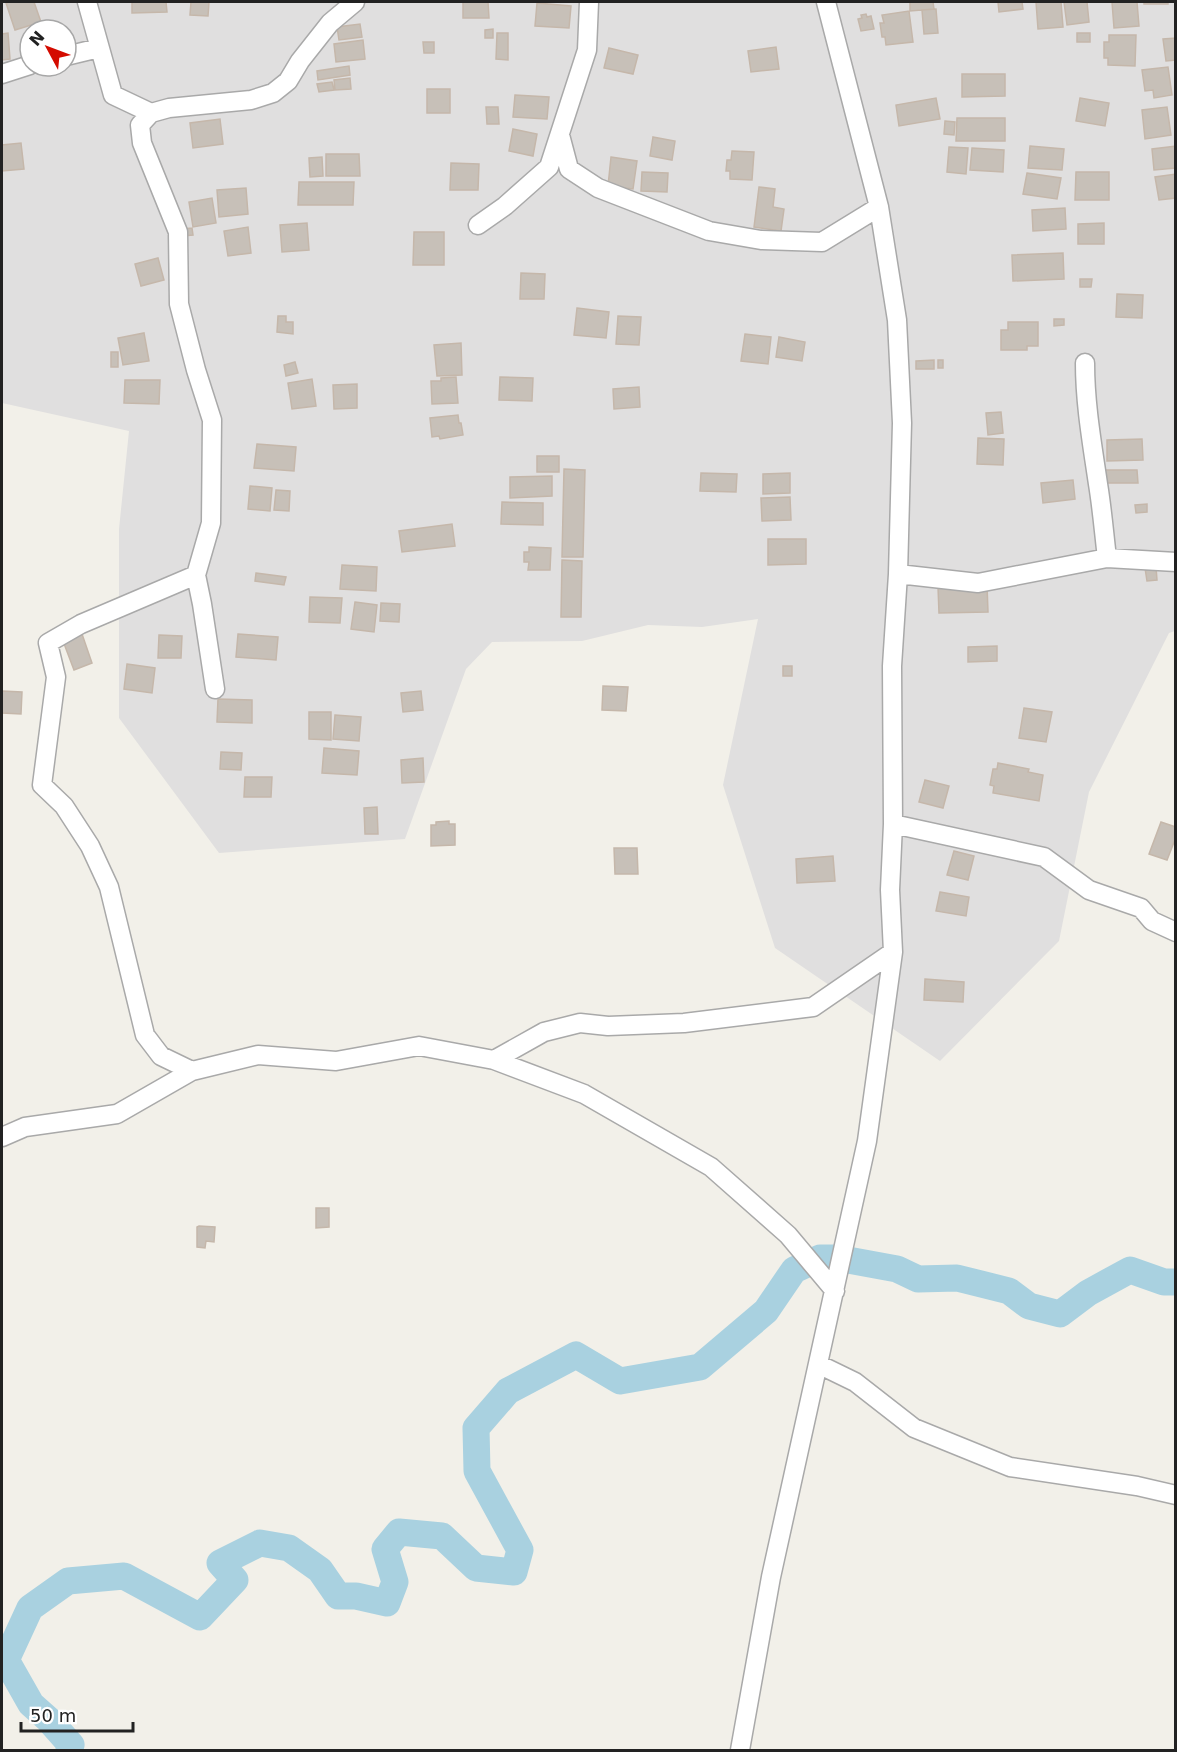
<svg xmlns="http://www.w3.org/2000/svg" width="1177" height="1752" font-family="'DejaVu Sans',sans-serif">
  <style>
    .residential { fill: #e0dfdf; fill-rule: evenodd }
    .lines { fill: none; stroke-linecap: round; stroke-linejoin: round }
    .river { stroke: #a9d1e0; stroke-width: 27 }
    .building { fill: #c7c0b8; stroke: #c5b7aa; stroke-width: 1.5 }
    .minor-casing { stroke: #a9a9a9; stroke-width: 21 }
    .minor { stroke: #fff; stroke-width: 18 }
  </style>
  <rect width="100%" height="100%" fill="#f2f0e9"/>
  <path class="residential" d="M2 2H1175V631L1169 633 1089 792 1059 941 940 1061 775 948 723 785 758 619 702 627 648 625 582 641 492 642 466 669 405 839 219 853 119 718V529L129 431 2 403ZM30 30H66V66H30Z"/>
  <g class="lines">
    <path class="river" d="M848 1260 897 1269 918 1279 957 1278 1009 1291 1029 1306 1060 1314 1088 1293 1130 1270 1164 1282H1176
      M69 1750 71 1745 49 1720 31 1704 6 1660 30 1608 68 1581 124 1576 200 1617 235 1580 220 1563 260 1543 289 1548 320 1570 338 1596H356L387 1603 395 1582 385 1549 399 1532 442 1536 476 1568 514 1572 520 1550 477 1471 476 1428 508 1391 576 1355 620 1381 700 1367 766 1311 794 1270 820 1258H834"/>
  </g>
  <path class="building" d="M10 2H34L41 22 15 30 6 3Z
    M132 2H166L167 12 132 13Z
    M191 2H209L208 16 190 15Z
    M463 2H488L489 18H463Z
    M910 2H933L934 9 910 11Z
    M998 2H1022L1023 9 999 12Z
    M1036 2H1061L1063 27 1038 29Z
    M1064 2H1087L1089 22 1067 25Z
    M1112 2H1137L1139 26 1114 28Z
    M1144 2H1168V4H1144Z
    M537 3 571 6 569 28 535 26Z
    M936 9 938 33 924 34 922 10Z
    M909 11 913 42 886 45 885 37H882L880 23H884L882 15Z
    M866 14 867 17 871 16 874 29 861 31 858 19 862 18 861 15Z
    M360 24 362 37 339 40 337 27Z
    M493 29V38H485V30Z
    M8 33 10 59 2 60V34Z
    M497 33H508V60L496 59Z
    M1077 33H1090V42H1077Z
    M1109 35H1136L1135 66 1108 65V58H1104V42H1109Z
    M1176 38V60L1166 61 1163 39Z
    M363 40 365 59 336 62 334 44Z
    M423 42H434V53H424Z
    M776 47 779 69 751 72 748 51Z
    M609 48 638 55 633 74 604 68Z
    M349 66 350 75 318 80 317 71Z
    M1168 67 1172 95 1154 98 1153 90 1145 91 1142 70Z
    M962 74H1005V96L962 97Z
    M350 78 351 89 335 90 334 80Z
    M332 82 334 90 319 92 317 84Z
    M427 89H450V113H427Z
    M515 95 549 97 547 119 513 117Z
    M936 98 940 119 899 126 896 105Z
    M1080 98 1109 103 1105 126 1076 121Z
    M486 107H498L499 124H487Z
    M1167 107 1171 135 1145 139 1142 110Z
    M957 118H1005V141H956Z
    M220 119 223 144 193 148 190 123Z
    M945 121 955 122 954 135 944 134Z
    M513 129 537 134 533 156 509 151Z
    M653 137 675 141 672 160 650 156Z
    M21 143 24 169 2 171V145Z
    M1030 146 1064 149 1062 170 1028 168Z
    M1176 146V168L1154 170 1152 149Z
    M949 147 968 148 966 174 947 172Z
    M972 148 1004 150 1003 172 970 170Z
    M732 151 754 152 752 180 730 179V171H726L727 160H731Z
    M326 154H359L360 176H326Z
    M322 157 323 176 310 177 309 158Z
    M611 157 637 161 633 189 608 186Z
    M451 163 479 164 478 190H450Z
    M642 172 668 173 667 192 641 191Z
    M1076 172H1109V200H1075Z
    M1027 173 1061 178 1057 199 1023 194Z
    M1176 174V198L1159 200 1155 177Z
    M299 182H354L353 205H298Z
    M759 187 775 189 773 207 784 209 781 231 754 227Z
    M246 188 248 214 219 217 217 190Z
    M212 198 216 223 193 227 189 202Z
    M1065 208 1066 229 1033 231 1032 210Z
    M307 223 309 250 282 252 280 225Z
    M1104 223V244H1078V224Z
    M248 227 251 253 228 256 224 231Z
    M192 228 193 235 183 236 182 229Z
    M414 232H444V265H413Z
    M1063 253 1064 279 1013 281 1012 255Z
    M158 258 164 280 141 286 135 264Z
    M521 273 545 274 544 299H520Z
    M1080 279H1092L1091 287H1080Z
    M1117 294 1143 295 1142 318 1116 317Z
    M577 308 609 312 606 338 574 335Z
    M278 316H286V322H293V334L277 332Z
    M618 316 641 317 639 345 616 344Z
    M1054 319H1064V325L1054 326Z
    M1008 322H1038V346H1027V350H1001V330H1008Z
    M144 333 149 361 123 365 118 338Z
    M745 334 771 337 768 364 741 361Z
    M779 337 805 342 802 361 776 357Z
    M461 343 462 375 437 376 434 345Z
    M111 352H118V367H111Z
    M934 360V369H916V361Z
    M938 360H943V368H938Z
    M295 362 298 373 286 376 284 365Z
    M456 377 458 403 432 404 431 381H441V378Z
    M500 377 533 378 532 401 499 400Z
    M312 379 316 406 292 409 288 383Z
    M125 380H160L159 404 124 403Z
    M357 384V408L334 409 333 385Z
    M639 387 640 407 614 409 613 389Z
    M1001 412 1003 433 988 435 986 413Z
    M458 415 459 423H461L463 435 440 439 439 436 432 437 430 418Z
    M978 438 1004 439 1003 465 977 464Z
    M1142 439 1143 460 1107 461V440Z
    M257 444 296 447 294 471 254 468Z
    M537 456H559V472H537Z
    M564 469 585 470 583 557H562Z
    M1103 470H1137L1138 483H1103Z
    M701 473 737 474 736 492 700 491Z
    M790 473V493L763 494V474Z
    M552 476V496L510 498V477Z
    M1073 480 1075 499 1043 503 1041 483Z
    M250 486 272 488 270 511 248 509Z
    M276 490 290 491 289 511 274 510Z
    M790 497 791 520 762 521 761 498Z
    M502 502 543 503V525L501 524Z
    M1147 504V512L1136 513 1135 505Z
    M452 524 455 546 402 552 399 531Z
    M768 539H806V564L768 565Z
    M529 547 551 548 550 570H528L529 562H524V552H529Z
    M562 560 582 561 581 617H561Z
    M342 565 377 567 376 591 340 589Z
    M1156 567 1157 580 1147 581 1145 568Z
    M256 573 286 577 284 585 255 581Z
    M987 585 988 612 939 613 938 587Z
    M310 597 342 598 340 623 309 622Z
    M355 602 377 605 374 632 351 629Z
    M381 603 400 604 399 622 380 621Z
    M82 634 92 663 74 670 63 641Z
    M238 634 278 637 276 660 236 657Z
    M159 635 182 636 181 658H158Z
    M997 646V661L968 662V647Z
    M127 664 155 668 152 693 124 689Z
    M783 666H792V676H783Z
    M603 686 628 687 626 711 602 710Z
    M2 691 22 692 21 714 2 713Z
    M421 691 423 710 403 712 401 693Z
    M218 699 252 700V723L217 722Z
    M1024 708 1052 712 1046 742 1019 738Z
    M309 712H331V740L309 739Z
    M335 715 361 717 359 741 333 739Z
    M324 748 359 751 357 775 322 773Z
    M221 752 242 753 241 770 220 769Z
    M423 758 424 782 402 783 401 760Z
    M998 763 1029 769 1028 772 1043 775 1039 801 993 793 994 786 990 785 993 769H997Z
    M245 777H272L271 797H244Z
    M925 780 949 786 943 808 919 802Z
    M377 807 378 834H365L364 808Z
    M449 821V824H455V845L431 846V825H436V822Z
    M1161 822 1176 827V837L1167 860 1149 854Z
    M614 848H637L638 874H615Z
    M954 851 974 856 968 880 947 875Z
    M833 856 835 881 797 883 796 859Z
    M940 892 969 897 966 916 936 911Z
    M925 979 964 982 963 1002 924 1000Z
    M316 1208H329V1227L316 1228Z
    M199 1226 215 1227 214 1242 206 1241 205 1248 197 1247V1227Z"/>
  <g class="lines">
    <g class="minor-casing">
      <path id="minor" d="M87 2 113 95 151 113
        M66 56 99 48
        M2 74 30 65
        M560 135 569 169 598 188 709 231 761 240 822 242 879 207
        M478 225 505 206 549 167 587 50 589 2
        M1085 363C1085 404 1092 443 1098 484 1102 508 1104 533 1107 558
        M898 574 978 583 1107 558 1176 562
        M215 689 202 604 196 575 211 523 212 420 196 370 179 304 178 232 142 143 140 125 151 113 169 108 251 100 273 93 288 81 300 61 330 23 355 2
        M893 824 1044 857 1089 890 1141 908 1152 921 1176 932
        M494 1060 584 1094 711 1167 788 1235 835 1291
        M192 1071 161 1056 145 1035 109 887 90 846 64 806 42 785 56 677 48 643 81 624 196 575
        M2 1137 25 1127 117 1114 192 1071 258 1055 336 1061 419 1046 494 1060 544 1032 580 1023 608 1026 684 1023 813 1007 893 952
        M818 1364 855 1382 914 1428 1010 1467 1137 1486 1176 1495
        M740 1750 771 1577 867 1141 893 952 890 890 893 824 892 666 898 574 902 423 897 320 879 207 826 2"/>
    </g>
    <use href="#minor" class="minor"/>
  </g>
  <rect width="1177" height="1752" fill="none" stroke="#222222" stroke-width="6"/>
  <g transform="translate(48 48) rotate(311)"><circle r="28" fill="#ffffff" stroke="#a7a7a7" stroke-width="1.5"/>
  <path d="M0-4.5L10 22L0 15L-10 22Z" fill="#d40b00"/>
  <text y="-9" font-size="16" font-weight="bold" text-anchor="middle" fill="#222222">N</text>
  </g>
  <path d="M21 1722v9h112v-9" fill="none" stroke="#222222" stroke-width="3"/>
  <text x="30" y="1722" font-size="18" fill="#222222" stroke="#ffffff" stroke-width="4.5" paint-order="stroke">50 m</text>
</svg>
